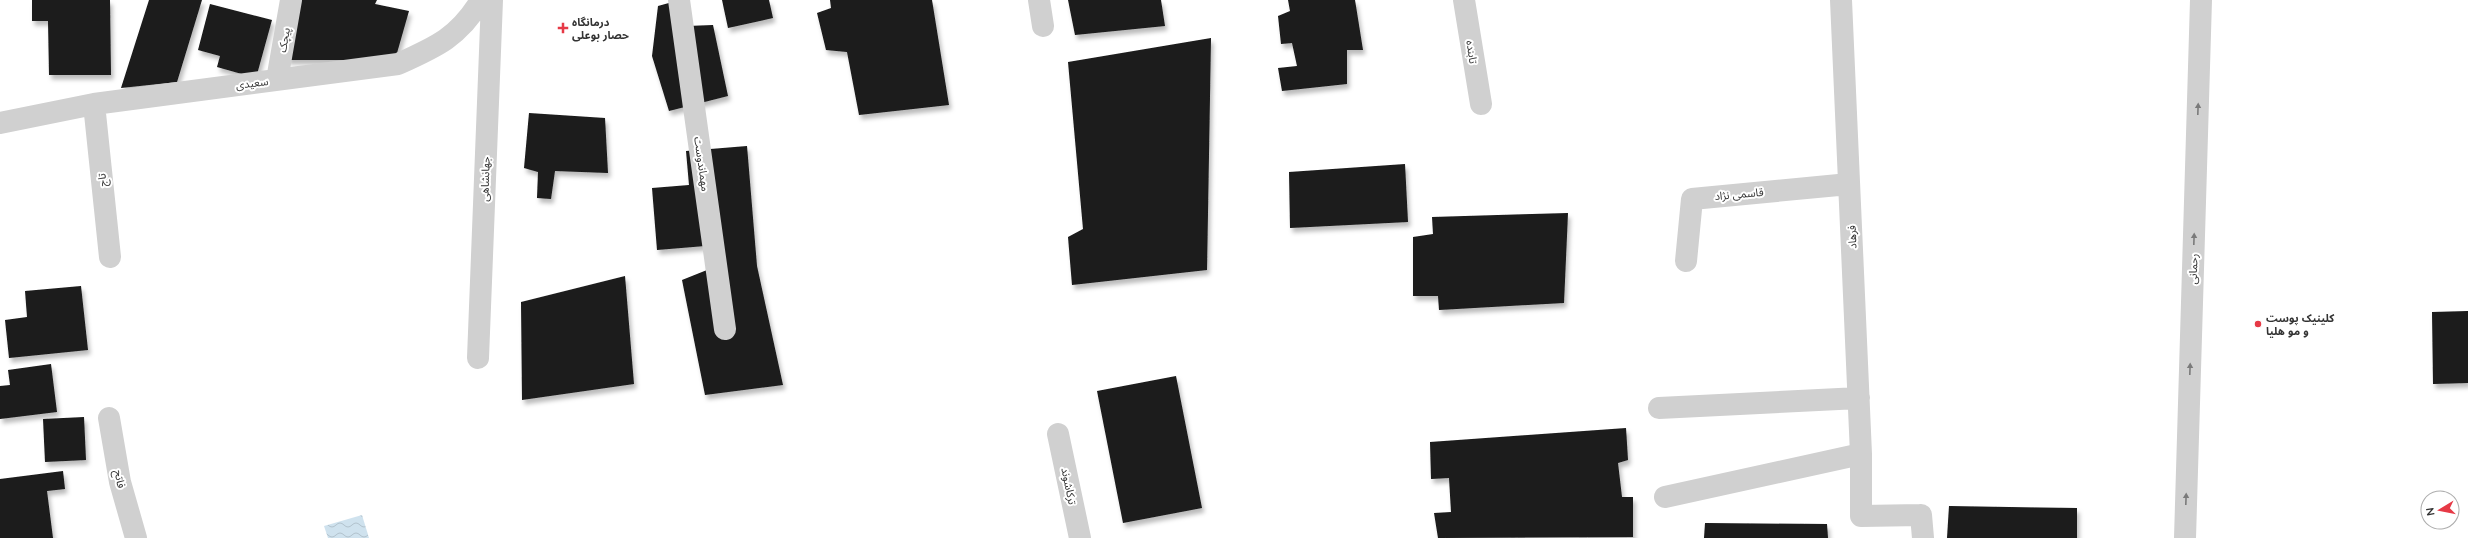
<svg xmlns="http://www.w3.org/2000/svg" width="2468" height="538" font-family="Quicksand,'Noto Sans Arabic',sans-serif">
  <style>
    .water { fill: url(#water-waves) }
    .building { fill: #1a1a1a; filter: url(#shadow) }
    .lines { fill: none; stroke-linecap: round; stroke-linejoin: round }
    .minor { stroke: #d0d0d0; stroke-width: 22 }
    .oneway { fill: #7a7a7a }
    .poi-dot { fill: #e63946; stroke: #fff; stroke-width: 1.5 }
    .labels { text-anchor: middle; stroke-width: 4; stroke-linejoin: round; paint-order: stroke }
    .poi-label { font-size: 11px; font-weight: bold; fill: #333; stroke: #fff; text-anchor: start }
    .street-label { font-size: 11px; fill: #333; stroke: #fff }
  </style>
  <defs>
    <pattern id="water-waves" width="16" height="10" patternUnits="userSpaceOnUse"><rect width="16" height="10" fill="#cfe2ee"/><path d="M0 5q4-4 8 0t8 0" fill="none" stroke="#b2c2cd"/></pattern>
    <filter id="shadow"><feDropShadow dx="2.5" dy="4.5" stdDeviation="2" flood-color="#0004"/></filter>
  </defs>
  <rect width="100%" height="100%" fill="#fff"/>
  <path class="water" d="M362 515 369 538H328L324 526Z"/>
  <path class="building" d="M32 0H110L111 75H49L48 21H32Z
    M149 0H202L177 82 121 88Z
    M299 0H377L375 4 409 11 395 60H286Z
    M722 0H769L773 18 728 28Z
    M830 0H932L949 105 859 115 847 52 826 50 817 13 831 8Z
    M1068 0H1161L1165 26 1075 35Z
    M1288 0H1355L1363 50H1347V84L1282 91 1278 68 1297 66 1292 43 1281 44 1278 16 1290 11Z
    M676 1 687 26 713 25 728 96 669 111 652 56 658 6Z
    M210 4 272 20 256 78 217 67 220 56 198 50Z
    M1211 38 1207 270 1072 285 1068 237 1083 229 1068 62Z
    M529 113 605 118 608 173 555 171 551 199 537 198 538 172 524 168Z
    M747 146 757 266 783 385 705 395 682 280 707 270 705 246 657 250 652 188 689 185 686 151Z
    M1405 164 1408 222 1290 228 1289 172Z
    M1568 213 1564 303 1439 310 1438 296H1413V237L1433 234 1432 217Z
    M625 276 634 384 522 400 521 302Z
    M81 286 88 350 9 358 5 320 27 317 25 291Z
    M2468 311V383L2433 384 2432 312Z
    M51 364 57 412 0 419V386L10 385 8 370Z
    M1176 376 1202 508 1123 523 1097 391Z
    M84 417 86 460 45 462 43 419Z
    M1626 428 1628 460 1618 463 1622 497H1633V537L1438 538 1434 513 1451 512 1449 478 1431 479 1430 442Z
    M63 471 65 489 47 491 53 538H0V479Z
    M1949 506 2077 508V538H1947Z
    M1705 523 1827 524 1828 538H1704Z"/>
  <g class="lines">
    <path class="minor" d="M679 0 725 329
      M1039 0 1043 26
      M1464 0 1481 104
      M1841 0 1861 454V516L1921 515
      M277 80 291 0
      M94 104 110 257
      M0 123 94 104 398 64C436 47 459 37 481 0
      M1686 261 1692 199 1849 184
      M478 358 492 0
      M1659 408 1859 398
      M109 418 120 482 136 538
      M1058 434 1080 538
      M1665 497 1861 454
      M1921 515 1923 538
      M2185 538 2201 0"/>
  </g>
  <defs><path id="oneway-solid" d="M-6-.8H1V-3.2L6.5 0L1 3.2V.8H-6Z"/></defs>
  <g class="oneway">
    <use href="#oneway-solid" transform="translate(2198 109) rotate(-88)"/>
    <use href="#oneway-solid" transform="translate(2194 239) rotate(-88)"/>
    <use href="#oneway-solid" transform="translate(2190 369) rotate(-88)"/>
    <use href="#oneway-solid" transform="translate(2186 499) rotate(-88)"/>
  </g>
  <g class="poi-dot">
    <path d="M561 22h4v4h4v4h-4v4h-4v-4h-4v-4h4z"/>
    <circle cx="2258" cy="324" r="4"/>
  </g>
  <g class="labels">
    <g class="poi-label">
      <text x="572" y="26">درمانگاه<tspan x="572" dy="13">حصار بوعلی</tspan></text>
      <text x="2266" y="322">کلینیک پوست<tspan x="2266" dy="13">و مو هلیا</tspan></text>
    </g>
    <g class="street-label">
      <text transform="translate(284 40) rotate(-80)" y="4">پیچک</text>
      <text transform="translate(1472 52) rotate(81)" y="4">تابنده</text>
      <text transform="translate(252 83) rotate(-7)" y="4">سعیدی</text>
      <text transform="translate(702 164) rotate(82)" y="4">مهماندوست</text>
      <text transform="translate(485 179) rotate(-88)" y="4">جهانشاهی</text>
      <text transform="translate(102 180) rotate(-96)" y="4">تاج</text>
      <text transform="translate(1739 194) rotate(-5)" y="4">قاسمی نژاد</text>
      <text transform="translate(1852 237) rotate(-93)" y="4">فرهاد</text>
      <text transform="translate(2193 269) rotate(-88)" y="4">رحمانی</text>
      <text transform="translate(120 479) rotate(78)" y="4">فاتح</text>
      <text transform="translate(1069 486) rotate(78)" y="4">ترکاشوند</text>
    </g>
  </g>
  <g transform="translate(2440 510) rotate(260)"><circle r="19" fill="#ffffff" stroke="#adadad"/>
  <path d="M0-3L7 15L0 10L-7 15Z" fill="#e63946"/>
  <text y="-6" font-size="11" font-weight="bold" text-anchor="middle" fill="#333333">N</text>
  </g>
</svg>
